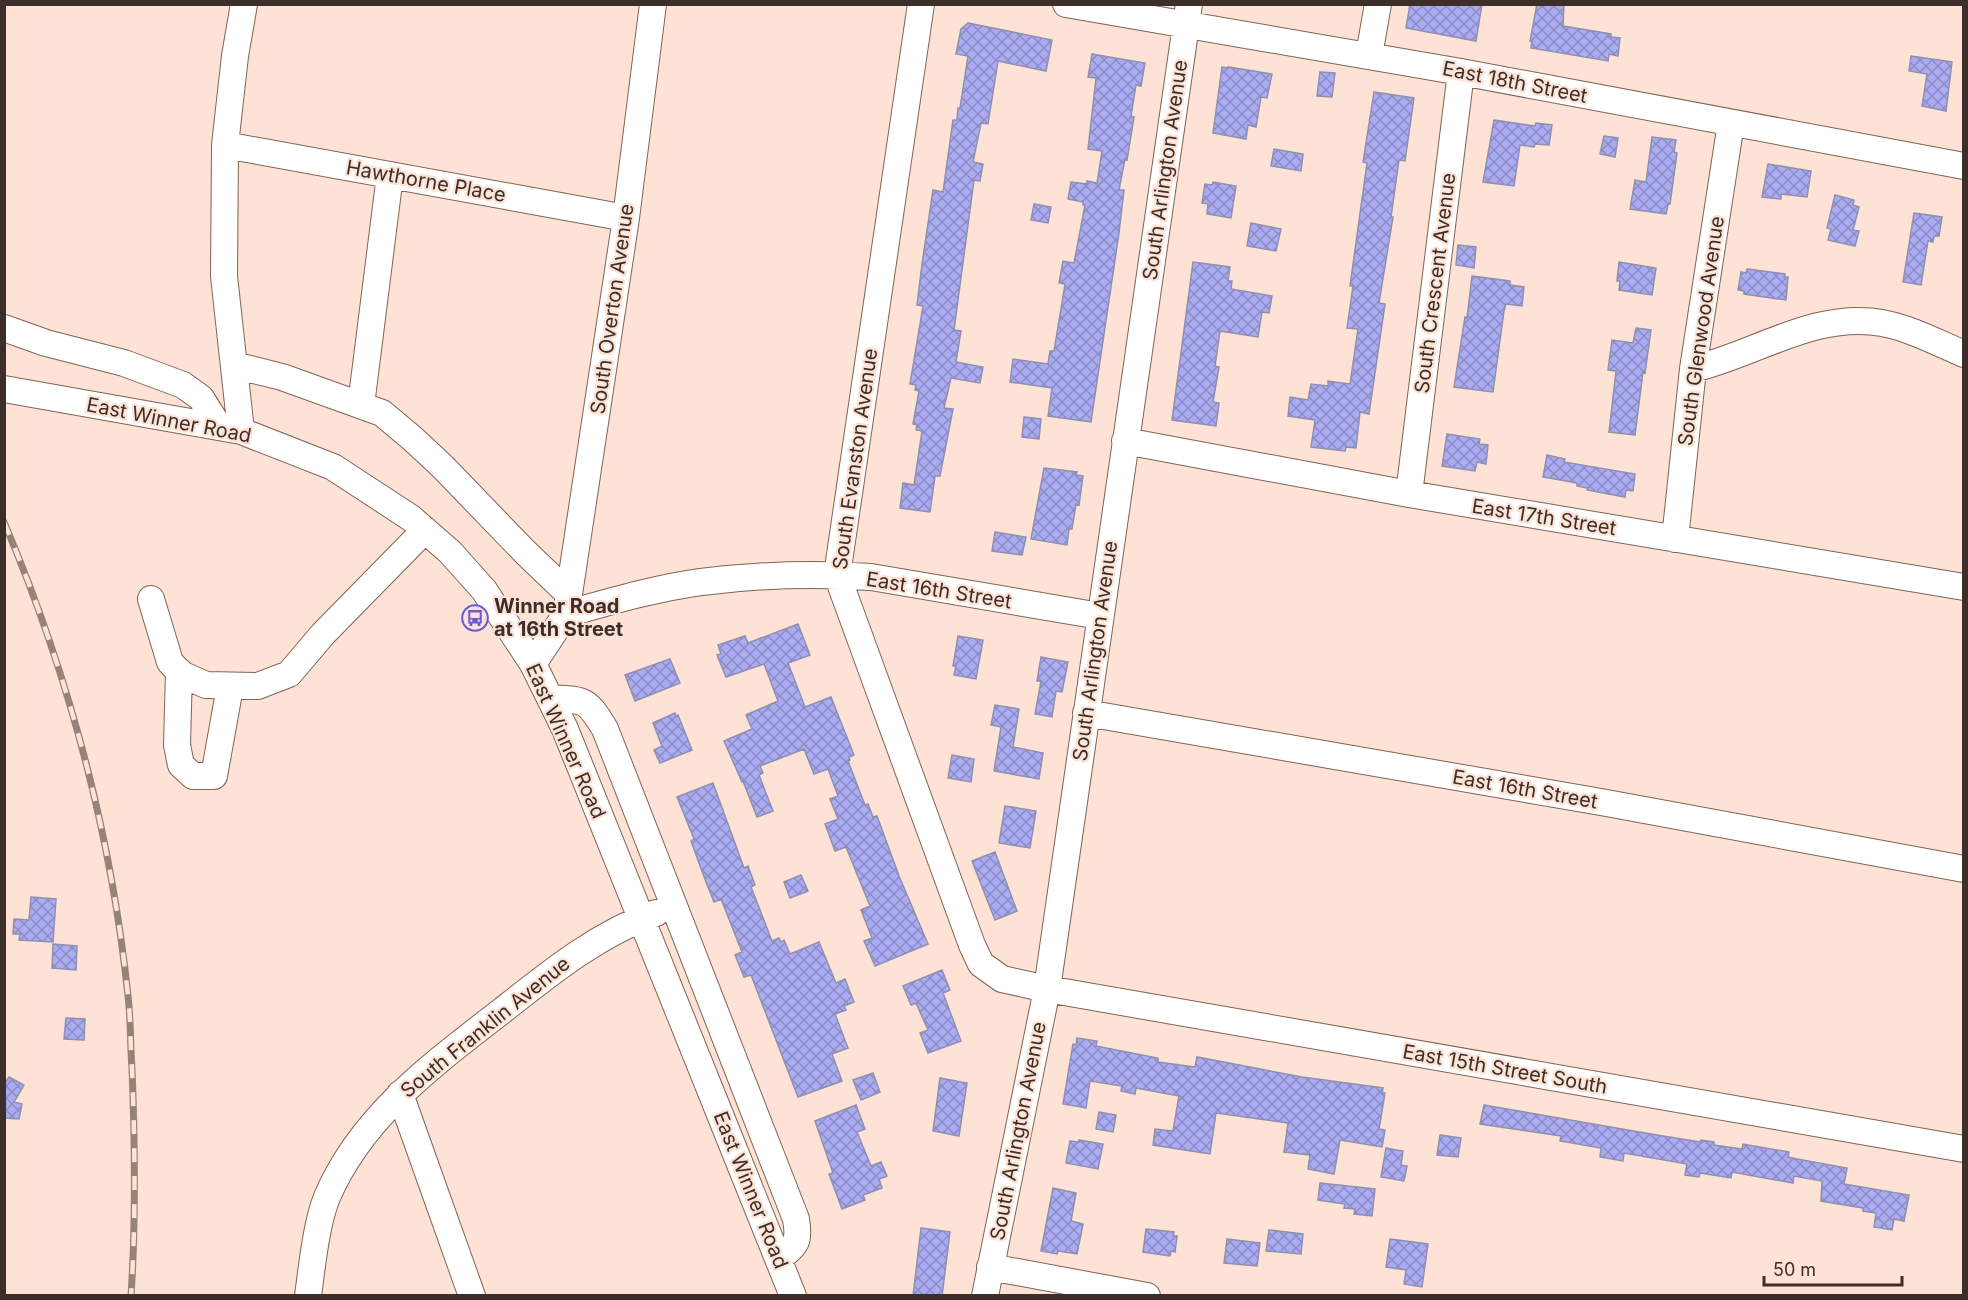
<svg xmlns="http://www.w3.org/2000/svg" width="1968" height="1300" font-family="Inter,sans-serif">
  <style>
    .building { fill: url(#building-cross-hatch); stroke: #8f90ae; stroke-width: 1.5 }
    .lines { fill: none; stroke-linecap: round; stroke-linejoin: round }
    .minor-casing { stroke: #806354; stroke-width: 28 }
    .minor { stroke: #fff; stroke-width: 26 }
    .rail-casing { stroke: #958279; stroke-width: 7 }
    .rail { stroke: #fde2d5; stroke-width: 4.5; stroke-dasharray: 14; stroke-linecap: butt }
    .labels { text-anchor: middle; stroke-width: 4.5; stroke-linejoin: round; paint-order: stroke }
    .street-label { font-size: 20px; fill: #3c2f29; stroke: #fde2d5 }
    .poi-label { font-size: 20px; font-weight: bold; fill: #3c2f29; stroke: #fde2d5; text-anchor: start }
  </style>
  <defs>
    <pattern id="building-cross-hatch" width="8" height="8" patternUnits="userSpaceOnUse" patternTransform="scale(1.5)"><rect width="8" height="8" fill="#aaabf2"/><path d="M0 0l8 8M0 8l8-8" fill="none" stroke="#8c8cc4"/></pattern>
  </defs>
  <rect width="100%" height="100%" fill="#fde2d5"/>
  <path class="building" d="M1410 4H1482L1476 41 1406 28Z
    M1537 4H1564L1563 26 1611 34V37L1620 38 1618 56 1609 54 1608 61 1531 48 1532 41H1530Z
    M968 23 1052 40 1046 71 998 61 988 124 981 123 973 162 983 164 980 181 974 180 954 330 961 331 956 362 983 367 980 383 951 378 944 408 953 409 940 476H935L930 512 900 508 903 483 914 485 922 431 916 430 917 425 913 424 919 391 915 390 916 385 910 384 923 306 917 305 922 264 933 190 943 192 953 120H957L958 108H960L968 56 956 54 961 29Z
    M1092 54 1145 63 1141 86 1136 85 1131 116 1134 117 1127 160 1125 159 1119 190H1124L1119 233 1091 422 1048 416 1052 388 1010 382 1013 359 1048 364 1050 351H1054L1065 284 1059 283 1063 261 1074 263 1085 205H1083V202L1068 199 1071 182 1087 184V181L1097 183 1102 151 1088 149 1096 78 1088 77Z
    M1911 56 1952 62 1946 111 1922 106 1927 74 1909 71Z
    M1222 67 1228 68V67L1272 74 1267 98 1261 97 1256 127 1248 125 1246 139 1213 133Z
    M1320 72 1335 73 1332 97 1317 96Z
    M1374 92 1414 98 1405 161 1399 160 1391 217H1393L1379 303 1385 304 1369 414 1360 412 1356 448 1346 447 1345 451 1311 447 1315 420 1288 416 1290 397 1308 400 1311 384 1328 386V381L1350 384 1358 329 1347 328 1353 286H1350L1367 163 1363 162Z
    M1494 120 1535 126 1536 123 1552 125 1549 145 1535 144 1534 147 1520 145 1514 186 1483 182Z
    M1604 136 1618 138 1615 157 1600 154Z
    M1652 137 1676 140 1674 152 1677 153 1670 204H1668L1666 214 1630 209 1635 180 1646 182Z
    M1274 149 1303 154 1301 171 1271 166Z
    M1768 164 1811 171 1807 197 1781 194V199L1762 197Z
    M1213 182 1236 186 1231 218 1207 214 1208 204 1202 203 1205 184 1212 185Z
    M1835 195 1854 200 1853 205 1859 207 1853 230 1859 231 1855 246 1828 240 1831 229 1827 228Z
    M1034 204 1051 207 1048 223 1031 220Z
    M1914 213 1942 217 1939 236H1934L1933 242 1928 241 1921 285 1903 282Z
    M1251 223 1281 229 1276 251 1247 246Z
    M1458 245 1476 247 1474 268 1456 265Z
    M1193 262 1230 267 1228 281H1232L1231 289 1272 296 1269 313 1262 312 1258 337 1220 331 1215 366 1219 367 1213 402 1219 403 1216 426 1172 420Z
    M1619 262 1656 268 1652 295 1619 290 1620 281H1617Z
    M1747 269 1785 274 1784 277H1788L1786 300 1744 294V291L1738 290 1741 272 1746 273Z
    M1472 276 1510 281V285L1524 287 1522 306 1506 304 1504 311 1493 392 1454 387 1465 317 1467 318Z
    M1636 328 1651 330 1645 373 1643 372 1635 435 1609 432 1616 371 1608 370 1612 340 1633 343Z
    M1024 417 1041 419 1039 439 1022 437Z
    M1447 434 1480 439 1479 444 1488 445 1486 464 1477 462 1475 471 1442 466Z
    M1547 455 1565 459 1564 462 1635 474 1633 491 1626 490 1625 497 1587 490V488L1577 486V483L1543 477Z
    M1044 468 1077 472 1076 475 1083 476 1079 505 1076 504 1072 529H1069L1067 545 1031 539Z
    M995 532 1026 537 1022 555 992 551Z
    M798 624 810 655 788 663 805 707 831 697 854 755 849 757 850 760 848 761 865 805 868 804 873 817 877 816 899 876 928 944 875 966 864 941 872 938 861 910 870 906 846 847 835 851 825 824 838 819 830 799 838 796 828 769 814 774 804 749 760 766 763 773 759 775 773 811 757 817 743 781 742 782 724 741 752 729 746 715 778 701 764 664 726 677 717 655 721 654 718 645 745 636 748 643Z
    M958 636 983 640 976 679 954 675 956 666H953Z
    M1041 657 1068 662 1062 692 1056 691 1052 717 1035 714 1041 681H1037Z
    M670 659 680 683 635 701 625 675Z
    M995 705 1019 709 1013 747 1043 753 1039 779 994 771 1001 727 991 725Z
    M675 713 676 716 678 715 692 750 660 763 654 750 662 746 653 723Z
    M952 755 974 759 971 782 948 778Z
    M713 783 744 868 748 866 755 885 751 887 772 941 779 938 781 942 784 940 790 954 819 942 836 983 845 979 854 1002 844 1006 846 1010 835 1014 848 1048 832 1054 842 1081 798 1097 751 975 744 977 735 955 742 952 721 899 714 902 706 882 691 841 694 839 677 797Z
    M1005 806 1036 811 1030 848 999 843Z
    M995 852 1017 911 995 920 972 861Z
    M801 875 808 891 790 898 784 882Z
    M31 897 56 899 53 942 19 940 20 934H13L14 919 29 920Z
    M53 944 77 946 76 970 52 968Z
    M942 970 950 990 943 993 961 1041 928 1053 920 1033 928 1030 916 1003 911 1005 903 986Z
    M66 1018 85 1019 84 1040 64 1039Z
    M1077 1038 1097 1041 1096 1046 1158 1058V1062L1195 1067 1197 1057 1302 1077 1383 1088 1382 1093H1385L1379 1129 1385 1130 1382 1147 1340 1140 1334 1174 1308 1169 1310 1155 1284 1152 1288 1123 1216 1113 1210 1154 1153 1145 1155 1129 1173 1131 1179 1096 1136 1088 1135 1094 1121 1091 1122 1086 1090 1081 1086 1108 1063 1104 1073 1044 1076 1045Z
    M873 1073 880 1092 861 1100 853 1080Z
    M9 1077 24 1085 14 1102 22 1104 19 1119 4 1118V1084Z
    M940 1078 967 1083 959 1136 933 1131Z
    M856 1105 865 1129 857 1132 871 1166 881 1162 887 1176 879 1179 882 1188 863 1195 865 1200 842 1209 829 1174 833 1173 815 1121Z
    M1484 1105 1651 1134 1700 1142 1701 1140 1714 1142V1145L1742 1149 1743 1144 1789 1152 1788 1157 1797 1159 1847 1168 1844 1184 1909 1195 1904 1221 1894 1219 1892 1230 1874 1227 1876 1213 1863 1211V1208L1821 1201 1822 1181 1794 1176 1793 1183 1732 1172 1731 1178 1700 1173 1699 1177 1685 1175 1687 1164 1624 1153 1623 1161 1600 1157 1601 1148 1560 1141 1561 1136 1480 1124Z
    M1099 1112 1116 1115 1113 1132 1096 1129Z
    M1440 1135 1461 1138 1458 1157 1437 1155Z
    M1079 1140 1103 1144 1098 1169 1066 1163 1070 1141 1079 1142Z
    M1386 1148 1403 1151 1401 1165 1407 1166 1404 1181 1381 1177Z
    M1320 1183 1375 1189 1372 1216 1354 1214 1355 1209 1344 1208 1345 1204 1318 1200Z
    M1053 1188 1076 1193 1071 1221 1083 1224 1077 1254 1058 1251 1057 1254 1041 1251Z
    M921 1228 950 1232 942 1296H913Z
    M1146 1229 1174 1232 1173 1236H1177L1175 1252 1171 1251 1170 1256 1143 1252Z
    M1269 1230 1303 1234 1301 1254 1266 1251Z
    M1227 1239 1260 1243 1257 1266 1224 1263Z
    M1390 1239 1428 1244 1422 1287 1404 1284 1406 1270 1386 1267Z"/>
  <g class="lines">
    <g class="minor-casing">
      <path id="minor" d="M921 4 837 575 972 945 981 964 1002 979 1047 989 1964 1149
        M1066 4 1461 72 1964 166
        M1369 55 1378 4
        M225 145 626 218
        M4 328 46 343 124 363 183 385 201 398 219 427
        M234 365 282 377 382 413 413 439 443 467 526 553 569 594
        M1693 369C1756 354 1815 311 1882 323 1910 328 1938 343 1964 354
        M4 389 241 431 333 467 411 518 450 552 484 590 533 664 565 729 793 1296
        M361 405 390 175
        M241 431 224 276 225 145 235 56 244 4
        M1125 441 1409 494 1964 587
        M1409 494 1461 72
        M1675 539 1693 369 1731 123
        M151 599 170 662 181 674 206 685 258 686 289 674 323 634 425 530
        M566 614C609 602 656 588 701 582 757 575 814 573 871 577L1100 616
        M533 664 566 614 626 218 653 4
        M179 671 177 745 181 765 193 776H214L230 687
        M550 698C585 700 587 699 605 729L796 1219C800 1243 796 1245 778 1259
        M1086 713 1601 802 1964 869
        M400 1094 472 1296
        M990 1267 1147 1296
        M308 1296C312 1267 316 1224 327 1197 362 1115 435 1063 503 1010 551 972 598 934 656 913
        M985 1296 1047 989 1189 4"/>
    </g>
    <use href="#minor" class="minor"/>
    <g class="rail-casing">
      <path id="rail" d="M4 522C68 673 111 832 128 996 131 1020 130 1044 132 1068 135 1144 136 1220 131 1296"/>
    </g>
    <use href="#rail" class="rail"/>
  </g>
  <defs>
    <g id="bus-ring" transform="scale(1.35)"><circle r="9.5" fill="#fde2d5" stroke="#685cd5" stroke-width="1.5"/><path d="M-5-6H5V4H4V6H2V4H-2V6H-4V4H-5ZM-3.5-4V0h7V-4ZM-3.5 1.2v1.5H-2V1.2ZM2 1.2v1.5H3.5V1.2Z" fill="#685cd5"/></g>
  </defs>
  <g fill-rule="evenodd">
    <use href="#bus-ring" x="475" y="618"/>
  </g>
  <g class="labels">
    <g class="street-label">
      <text transform="translate(1515 82) rotate(11)" y="7">East 18th Street</text>
      <text transform="translate(1165 170) rotate(-82)" y="7">South Arlington Avenue</text>
      <text transform="translate(426 181) rotate(10)" y="7">Hawthorne Place</text>
      <text transform="translate(1435 283) rotate(-83)" y="7">South Crescent Avenue</text>
      <text transform="translate(612 309) rotate(-82)" y="7">South Overton Avenue</text>
      <text transform="translate(1701 331) rotate(-82)" y="7">South Glenwood Avenue</text>
      <text transform="translate(169 420) rotate(11)" y="7">East Winner Road</text>
      <text transform="translate(855 459) rotate(-82)" y="7">South Evanston Avenue</text>
      <text transform="translate(1544 517) rotate(9)" y="7">East 17th Street</text>
      <text transform="translate(939 590) rotate(9)" y="7">East 16th Street</text>
      <text transform="translate(1095 651) rotate(-82)" y="7">South Arlington Avenue</text>
      <text transform="translate(566 741) rotate(66)" y="7">East Winner Road</text>
      <text transform="translate(1525 789) rotate(10)" y="7">East 16th Street</text>
      <text transform="translate(485 1027) rotate(-39)" y="7">South Franklin Avenue</text>
      <text transform="translate(1505 1069) rotate(10)" y="7">East 15th Street South</text>
      <text transform="translate(1018 1131) rotate(-79)" y="7">South Arlington Avenue</text>
      <text transform="translate(751 1190) rotate(68)" y="7">East Winner Road</text>
    </g>
    <g class="poi-label">
      <text x="494" y="613">Winner Road<tspan x="494" dy="23">at 16th Street</tspan></text>
    </g>
  </g>
  <rect width="1968" height="1300" fill="none" stroke="#3c2f29" stroke-width="12"/>
  <path d="M1764 1276v9h138v-9" fill="none" stroke="#3c2f29" stroke-width="3"/>
  <text x="1773" y="1276" font-size="18" fill="#3c2f29" stroke="#fde2d5" stroke-width="4.5" paint-order="stroke">50 m</text>
</svg>
